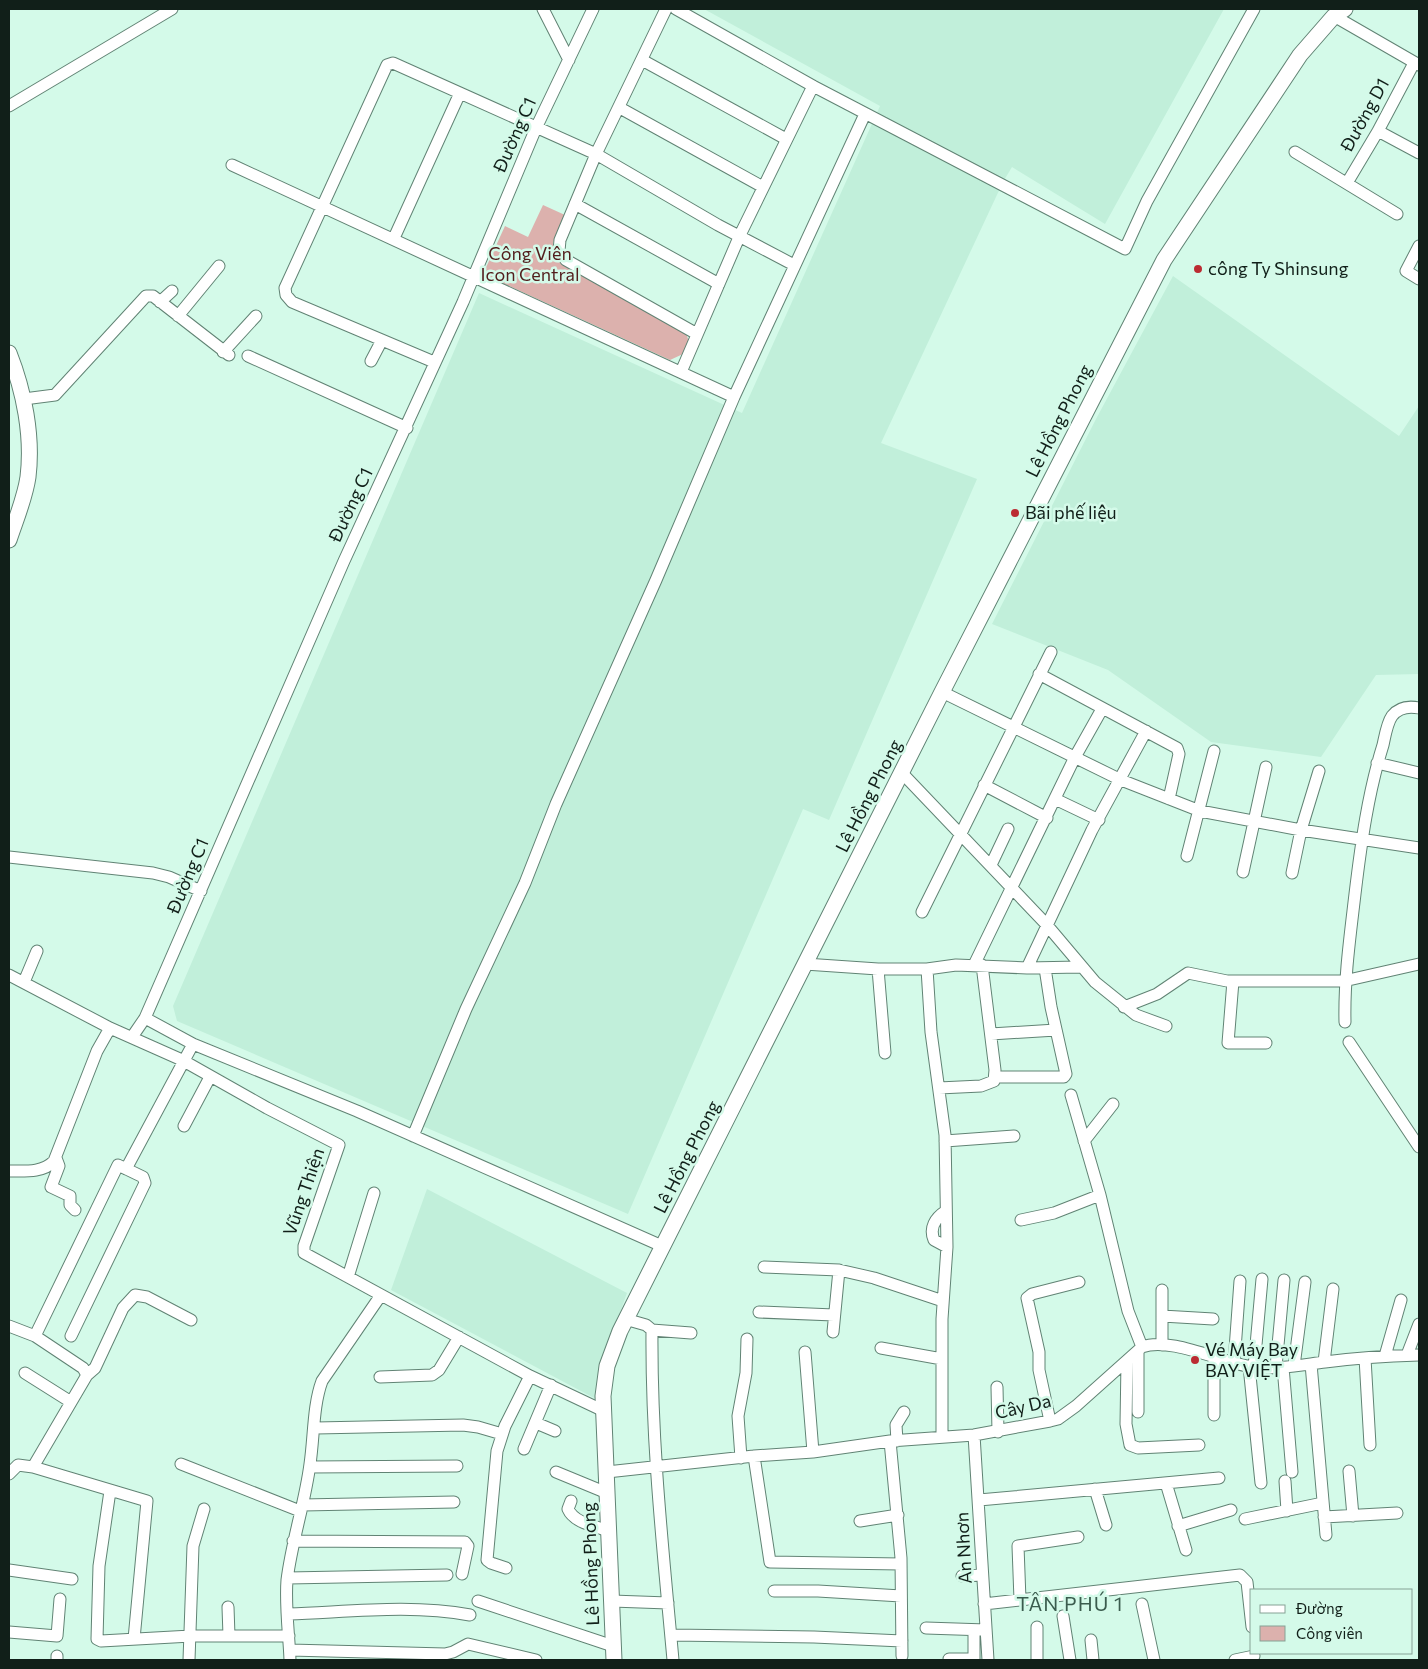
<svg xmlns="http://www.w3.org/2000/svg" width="1428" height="1669" font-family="Commissioner,sans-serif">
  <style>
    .built { fill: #c1efda }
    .green { fill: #dcb1ad }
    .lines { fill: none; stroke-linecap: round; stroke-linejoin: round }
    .minor-casing { stroke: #618374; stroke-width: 13 }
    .major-casing { stroke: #618374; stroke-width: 17 }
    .minor { stroke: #fff; stroke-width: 11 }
    .major { stroke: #fff; stroke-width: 15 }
    .poi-dot { fill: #bb2b32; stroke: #d4fae9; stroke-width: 2 }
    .labels { text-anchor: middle; stroke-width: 5; stroke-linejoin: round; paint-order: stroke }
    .street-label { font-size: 18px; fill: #111f19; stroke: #d4fae9 }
    .park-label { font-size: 18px; fill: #521d1c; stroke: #d4fae9 }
    .poi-label { font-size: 18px; fill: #111f19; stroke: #d4fae9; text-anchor: start }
    .quarter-label { font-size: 20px; letter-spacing: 1px; fill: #3b5c4e; stroke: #d4fae9 }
  </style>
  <rect width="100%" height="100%" fill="#d4fae9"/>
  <path class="built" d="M704 9H1224L1105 224 1012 167 1003 182 881 443 977 479 829 820 803 809 628 1214 177 1021 173 1006 479 293 742 413 880 106Z
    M1173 276 1399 436 1419 406V674L1376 675 1321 757 1211 742 1108 670 992 624 1096 419Z
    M427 1189 627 1293 597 1377 596 1399 391 1290Z"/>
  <path class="green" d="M543 205 565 215 553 243 556 255 686 333 689 342 683 354 670 360 483 274 505 226 528 237Z"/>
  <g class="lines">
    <g class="minor-casing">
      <path id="minor" d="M543 9 569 60
        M676 9 813 86 1125 249 1147 201 1254 9
        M1334 16 1419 65
        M642 60 786 139
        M9 106 172 9
        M620 108 763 187
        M1378 131 1419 153
        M1295 152 1397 214
        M232 165C400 241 567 319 734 397
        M1347 183 1378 131 1414 63
        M575 204 719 284
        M394 238 460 93
        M1419 246 1406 271 1419 279
        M160 302 172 291
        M178 316 219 266
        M697 334 566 260 559 251 560 240 596 154 718 225 794 265
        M223 352 256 316
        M248 356 407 428
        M371 361 382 340
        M434 362 292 302 286 295 285 288 387 65 393 63 596 154 666 9
        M681 372 740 235 813 86
        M24 399 55 395 146 296H153L229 355
        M1039 674 1177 748 1179 754 1169 799
        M942 692 1121 780 1200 811 1301 830 1419 848
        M1377 763 1419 773
        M902 773 1046 924 1095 982 1136 1015 1166 1026
        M984 785 1047 818
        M1055 799 1099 820
        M1187 856 1214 751
        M9 857 153 873 169 877 201 891
        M991 865 1008 829
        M1243 872 1266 767
        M1292 873 1301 830 1319 771
        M922 912 1051 652
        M805 964 878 969H927L956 965 1027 968 1080 967
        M974 965 1075 757 1102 709
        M1027 968 1092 830 1146 731
        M878 969 885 1053
        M927 969 931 1032 945 1135 947 1247 942 1319V1436
        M9 975 110 1028 182 1060 267 1108 339 1145 304 1246V1253L530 1376 604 1411
        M1233 981 1228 1043H1266
        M24 982 37 951
        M1124 1007 1157 994 1188 973 1227 981H1344L1419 964
        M145 1018 193 1044 357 1111 662 1246
        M1345 1022C1344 979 1350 937 1355 894 1361 844 1368 793 1383 745 1385 736 1387 723 1392 716 1399 707 1409 706 1419 708
        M991 1034 1056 1030
        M132 1037 145 1018 344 561 463 302 536 128 593 9
        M1349 1042 1419 1147
        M995 1077H1064L1066 1074 1051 1007 1045 968
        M939 1088 981 1086 994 1081 995 1070 982 965
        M1071 1095 1100 1195 1128 1311 1142 1347
        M184 1126 210 1077
        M413 1136 466 1009 525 883 556 804 656 580 734 397 865 114
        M945 1141 1014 1136
        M1084 1141 1113 1104
        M56 1158 59 1166 51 1187 70 1196V1205L75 1210
        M126 1169 193 1044
        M9 1171C24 1171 43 1173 54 1161L97 1051 110 1028
        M946 1211C935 1218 929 1228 934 1240L947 1247
        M1021 1220 1054 1213 1100 1195
        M764 1267 839 1270
        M348 1277 374 1193
        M1162 1290V1345
        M759 1312 834 1315
        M1162 1316 1213 1319
        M625 1319 646 1325 652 1330 691 1333
        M9 1326 35 1336 83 1368 87 1375 33 1467
        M652 1330C651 1441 663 1550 673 1660
        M833 1332 839 1270 874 1278 943 1301
        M35 1336 118 1165 143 1177 145 1183 71 1336
        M881 1348 942 1359
        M1138 1351V1412
        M805 1352 813 1452
        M1407 1355 1419 1324
        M1385 1356 1401 1300
        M1214 1357V1415
        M1365 1358 1370 1445
        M1127 1361 1126 1424 1130 1445 1138 1448 1199 1445
        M1324 1362 1333 1289
        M1234 1363 1240 1281
        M1311 1364 1326 1535
        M1249 1366 1261 1483
        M1294 1366 1305 1282
        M1254 1367 1262 1279
        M1276 1367 1284 1280
        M1283 1367 1292 1472
        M25 1373 71 1402
        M87 1375 95 1368 123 1308 135 1295 147 1297 191 1320
        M380 1377 432 1375 439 1370 459 1337
        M997 1387 998 1432
        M1050 1421 1039 1370V1352L1027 1298 1032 1294 1079 1282
        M536 1423 555 1431
        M316 1428 463 1425 478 1427 502 1434
        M974 1435 988 1660
        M890 1441 901 1558 902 1656
        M897 1441 896 1425 904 1412
        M524 1449 551 1385
        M754 1456 770 1562 901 1564
        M741 1458 738 1416 746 1373 747 1339
        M181 1464 300 1511
        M310 1467 457 1466
        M1349 1471 1353 1516
        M556 1472 607 1493
        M607 1472 754 1456 813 1452 890 1441 974 1435 1050 1421 1058 1419 1076 1406 1142 1347C1170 1336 1222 1363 1253 1367 1276 1370 1301 1365 1325 1362 1356 1358 1387 1356 1419 1355
        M9 1474 18 1465 33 1467 147 1501 134 1639
        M1285 1481 1287 1511
        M1166 1483 1186 1550
        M1095 1489 1106 1525
        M110 1491 99 1566 97 1639 101 1641 191 1636H289
        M979 1500 1219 1478
        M571 1501 568 1509C574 1523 595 1526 609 1531
        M303 1505 454 1502
        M1324 1517 1397 1513
        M1245 1519 1323 1503
        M860 1521 898 1515
        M1178 1526 1231 1510
        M293 1541 465 1542 468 1546 462 1574
        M506 1568 491 1563 487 1560 497 1451 505 1426 530 1376
        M9 1570 72 1579
        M962 1576 982 1575
        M288 1578 447 1575
        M774 1591H818L901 1596
        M1020 1600 1018 1546 1078 1537
        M478 1601 613 1646
        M612 1601 668 1603
        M984 1604 1240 1575 1247 1582 1252 1627
        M1142 1604 1154 1660
        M228 1607 229 1636
        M289 1614C348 1612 411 1604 470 1615
        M1063 1616 1070 1660
        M1037 1627V1660
        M926 1628 986 1630
        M9 1632 57 1636 60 1599
        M671 1635 814 1637 902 1641
        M1091 1640 1093 1660
        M290 1650 445 1654 453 1652 468 1644 536 1660
        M949 1659H974V1630
        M57 1660V1656
        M189 1660 193 1546 204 1509
        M290 1660C289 1634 285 1606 287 1580 292 1540 305 1503 310 1464 314 1437 313 1405 322 1381L381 1295
        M1235 1660 1254 1656"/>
    </g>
    <g class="major-casing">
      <path id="major" d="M9 353C24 391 33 436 28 477 25 498 16 519 9 540
        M614 1660 603 1396 607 1366 620 1331 942 692 1164 260 1300 55 1334 16 1345 9"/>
    </g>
    <use href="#minor" class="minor"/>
    <use href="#major" class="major"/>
  </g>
  <g class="poi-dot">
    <circle cx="1198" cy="269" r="5"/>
    <circle cx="1015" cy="513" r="5"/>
    <circle cx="1195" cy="1360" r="5"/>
  </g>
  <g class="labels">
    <g class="street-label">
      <text transform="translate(1365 115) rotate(-61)" y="6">Đường D1</text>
      <text transform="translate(515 135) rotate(-66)" y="6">Đường C1</text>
      <text transform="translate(1059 421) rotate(-63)" y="6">Lê Hồng Phong</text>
      <text transform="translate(351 505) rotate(-65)" y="6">Đường C1</text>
      <text transform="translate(869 796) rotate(-63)" y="6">Lê Hồng Phong</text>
      <text transform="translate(188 876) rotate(-67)" y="6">Đường C1</text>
      <text transform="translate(687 1157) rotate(-63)" y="6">Lê Hồng Phong</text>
      <text transform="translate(304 1192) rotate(-71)" y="6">Vũng Thiện</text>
      <text transform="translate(1023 1407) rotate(-13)" y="6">Cây Da</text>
      <text transform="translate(964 1548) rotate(-93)" y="6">An Nhơn</text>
      <text transform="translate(591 1564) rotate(-92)" y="6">Lê Hồng Phong</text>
    </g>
    <g class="park-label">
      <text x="530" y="260">Công Viên<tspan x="530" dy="21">Icon Central</tspan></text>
    </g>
    <g class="poi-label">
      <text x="1208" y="275">công Ty Shinsung</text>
      <text x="1025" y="519">Bãi phế liệu</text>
      <text x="1205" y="1356">Vé Máy Bay<tspan x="1205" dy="21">BAY VIỆT</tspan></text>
    </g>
    <g class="quarter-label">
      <text x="1070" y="1611">TÂN PHÚ 1</text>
    </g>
  </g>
  <rect width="1428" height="1669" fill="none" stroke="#111f19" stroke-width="20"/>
  <rect x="1250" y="1589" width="162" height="65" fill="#d4fae9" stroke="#86a296"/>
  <rect x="1260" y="1605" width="25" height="8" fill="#ffffff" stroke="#86a296"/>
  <text x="1296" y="1614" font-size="15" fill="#111f19">Đường</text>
  <rect x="1260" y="1626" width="25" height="15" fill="#dcb1ad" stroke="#86a296"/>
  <text x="1296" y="1639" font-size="15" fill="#111f19">Công viên</text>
</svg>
